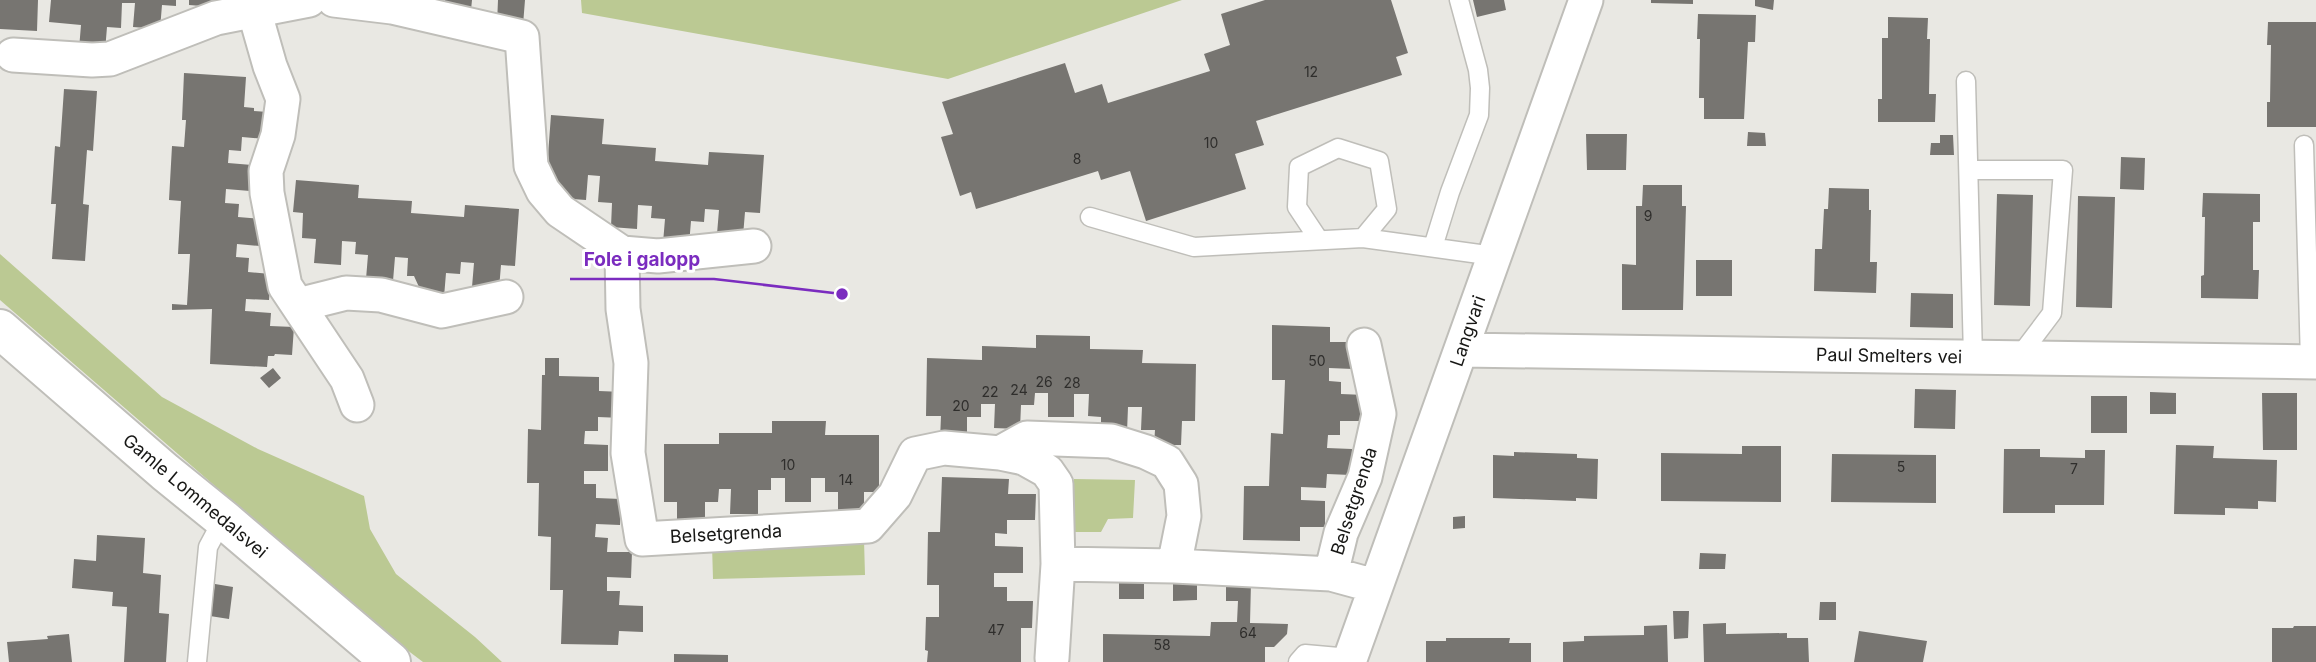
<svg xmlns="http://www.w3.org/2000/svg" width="2316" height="662" font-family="Inter,sans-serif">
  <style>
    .green { fill: #bbc993 }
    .building { fill: #777571 }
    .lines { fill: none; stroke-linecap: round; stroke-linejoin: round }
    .lane-casing { stroke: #bfbeb9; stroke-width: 21 }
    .street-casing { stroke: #bfbeb9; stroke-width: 37 }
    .secondary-casing { stroke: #bfbeb9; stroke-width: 42 }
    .lane { stroke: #fff; stroke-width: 18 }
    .street { stroke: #fff; stroke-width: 33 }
    .secondary { stroke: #fff; stroke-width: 38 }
    .labels { text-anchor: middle; stroke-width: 6; stroke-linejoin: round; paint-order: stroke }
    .number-label { font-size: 14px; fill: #2f2e2c }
    .street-label { font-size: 18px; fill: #171715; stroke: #fff }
    .leader { fill: none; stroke: #7b2cbf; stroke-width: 2.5 }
    .callout-dot { fill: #7b2cbf; stroke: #fff; stroke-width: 2.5 }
    .callout-label { font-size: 19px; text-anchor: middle; font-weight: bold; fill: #7b2cbf; stroke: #fff; stroke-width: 6; stroke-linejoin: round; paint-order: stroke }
  </style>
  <rect width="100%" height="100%" fill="#e9e8e3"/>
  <path class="green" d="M581 0H1182L948 79 582 13Z
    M0 254 162 397 258 449 364 496 370 529 396 574 475 637 502 662H423L386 634 0 300Z
    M1074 479 1135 480 1133 518 1108 519 1101 532H1074Z
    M864 540 865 575 713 579 712 545Z"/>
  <path class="building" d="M0 0H38L37 31 0 29Z
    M51 0H176V6L162 5 160 29 133 27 135 3H122L121 28 107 27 105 51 79 49 81 25 49 22Z
    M189 0H216L215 7 189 5Z
    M445 0H472L471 10 444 8Z
    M498 0H525L523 25 497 24Z
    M1265 0H1391L1408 53 1396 57 1402 75 1256 121 1264 145 1235 154 1246 189 1146 221 1130 171 1101 180 1098 171 976 209 971 192 960 196 941 137 953 134 942 102 1065 63 1075 93 1102 84 1108 103 1210 71 1204 54 1230 45 1221 14Z
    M1473 0H1504L1506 10 1477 17Z
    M1651 0H1693V4L1651 3Z
    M1755 0H1774L1773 10 1755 6Z
    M1698 14 1756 15 1755 42H1748L1744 119H1704V98H1699L1700 39H1697Z
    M1888 17 1928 18 1927 39H1930L1929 94H1936L1935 122H1878V99H1882V38H1888Z
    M2268 22H2316V127H2267V102H2270L2271 45H2267Z
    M184 73 246 77 244 107 254 108V111L268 112 266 139 242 137 241 151 229 150 228 163 252 165 250 191 226 189 225 203 239 204 238 217 261 219 260 246 237 244 236 257 249 258 248 272 271 274 269 300 246 299 245 311 271 313 270 326 294 327 292 355 275 354 274 356H268L267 367 210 364 212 309 172 310V304L187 305 190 254H178L181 201 169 200 172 146 184 147 186 120H182Z
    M64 89 97 91 93 151 87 150 83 204 89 205 85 261 52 259 56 204H51L55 146 60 147Z
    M551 115 604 119 602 144 656 148 655 161 708 165 709 152 764 155 760 213 745 212 743 236 717 234 719 210 705 209 704 222 691 221 689 245 663 243 665 219 651 218 652 206 638 205 637 229 611 227 612 203 598 202 600 176 588 175 586 200 559 198 546 182Z
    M1748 132 1765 133 1766 146H1747Z
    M1586 134H1627L1626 170H1587Z
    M1940 135H1953L1954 155H1930L1931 143H1940Z
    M2121 157 2145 158 2144 190 2120 189Z
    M296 180 359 185 358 198 412 201 411 213 464 217 465 205 519 209 515 266 501 265 499 289 472 287 474 263 461 262 460 274 446 273 444 297 419 296V287L414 276H407L408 258 395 257 393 281 366 279 368 255 355 254 356 242 342 241 341 265 314 263 316 239 302 238 303 213 293 212Z
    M1643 185H1682V206H1686L1683 310H1622V264L1636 265V206H1642Z
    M1829 188 1869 189V210H1871L1870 262H1877L1876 293 1814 291 1815 249H1822L1824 209H1828Z
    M2203 193 2260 194V222H2253V270H2259L2258 299 2201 298V276L2204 275 2205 217H2202Z
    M1997 194 2033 195 2030 306 1994 305Z
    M2078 196 2115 197 2112 308 2076 307Z
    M1696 260H1732V296H1696Z
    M1911 293 1953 294V328L1910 327Z
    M1272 325 1330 327V342H1354L1353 369 1329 368V381L1341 382V394L1365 395 1364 421H1340V435H1328L1327 448 1352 449 1351 475 1327 474 1326 488 1301 487V500L1325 501V527H1300V541L1243 540 1244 486H1269L1271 433 1283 434 1285 380H1272Z
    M1036 335 1090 336V349L1143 350 1142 363 1196 364 1195 421H1182L1181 445H1154L1155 430H1141L1142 407H1128L1127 432 1101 431V417L1088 416 1089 394H1074V417H1048V393H1035L1034 405H1021L1020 429 994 428 995 404H981V417H967V441L940 440 941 416H926L927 358 982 360V346L1036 348Z
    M545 358H559V376L599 377V391L623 392 622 418 598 417V431H585L584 444 608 445V471H584V484H596V498L621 499 620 525 596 524 595 537 608 538 607 552H632L631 578 607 577V591H620L619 605 643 606V632L619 631 618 645 561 644 563 590H550L551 537 538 536 539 483H527L528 429 541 430 542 375H545Z
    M273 368 281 378 269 388 260 378Z
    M1915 389 1956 390 1955 429 1914 428Z
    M2150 392 2176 393V414H2150Z
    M2262 393H2297V450H2263Z
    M2091 396H2127V433H2091Z
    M772 421H826L825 435H879V492H864V516H838V492H825V478H811V502H785V478H771V490H758V514H730L731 489H719L718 502H705V526H677V502H664V444H719V433H772Z
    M2176 445 2214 446 2213 458 2277 460 2276 502 2258 501V509L2225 508V515L2174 514Z
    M1742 446H1781V502L1661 501V453L1742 454Z
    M2004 449H2040V457L2085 458V450H2105L2104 505H2055V513H2003Z
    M1514 452 1577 454V458L1598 459 1597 499 1576 498V501L1493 498V455L1514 456Z
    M1832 454 1936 455V503L1831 502Z
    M942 477 1009 479 1008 494H1036L1035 520H1007V534L995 533V546L1023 547V573H994V587H1007V601H1033L1032 628H1021V662H927L928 651 925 650 926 617H939V585H927L928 532H940Z
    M1465 516V528L1453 529V517Z
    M97 535 145 538 143 573 161 575 159 613 169 614 166 662H124L127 607 112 606 113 592 72 588 74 559 96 561Z
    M1700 553 1726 554 1725 569H1699Z
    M1119 579H1144V599H1119Z
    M1173 581H1197V600L1173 601Z
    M1226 582H1251L1250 623 1288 624 1287 634 1274 647H1265V662H1103V634L1210 636 1211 622H1237L1238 601H1226Z
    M215 584 233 587 229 619 210 616Z
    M1820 602H1836V620H1819Z
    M1673 611H1689L1688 638 1674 639Z
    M1726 623V634L1787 633V638H1808L1809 662H1704L1703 624Z
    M1667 625 1668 662H1563V642L1584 641V636L1644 635V626Z
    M2294 626H2316V662H2272V628H2293Z
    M1859 631 1927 641 1923 662H1854Z
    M69 634 72 662H9L7 642 48 639 47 636Z
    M1446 638H1510L1509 643H1531V662H1426V641H1446Z
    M674 654 728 655V662H674Z"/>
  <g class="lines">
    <g class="lane-casing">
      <path id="lane" d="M1966 81 1973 357
        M2304 145 2310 362
        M1969 170H2063L2052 313 2018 358
        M1090 217 1194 247 1363 238 1494 256
        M1319 240 1297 207 1299 167 1338 148 1379 161 1387 209 1363 238
        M1433 247 1450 192 1479 115 1480 88 1478 70 1459 0
        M197 662 208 547 223 519
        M1298 662 1305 654 1350 658"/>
    </g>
    <g class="street-casing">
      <path id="street" d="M334 0 392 7 522 37 531 166 543 191 560 211 622 253 623 309 631 363 628 453 642 539 868 526 895 495 915 454 944 448 1000 453 1024 458 1047 471 1056 484 1058 564 1052 658
        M254 10 270 66 283 99 278 135 266 171 267 193 285 286 347 379 357 405
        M13 55 92 60 110 59 216 18 309 0
        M622 253 658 256 754 246
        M298 305 346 293 381 295 442 311 506 297
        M1462 350 2316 362
        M1000 453 1027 438 1111 441 1146 452 1167 462 1181 484 1184 516 1174 566
        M1058 564 1174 566 1331 574 1375 586
        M1331 574 1341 533 1365 477 1379 414 1364 345
        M1349 662 1586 0"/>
    </g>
    <g class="secondary-casing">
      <path id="secondary" d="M0 329 165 472 223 519 391 662"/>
    </g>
    <use href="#lane" class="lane"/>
    <use href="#street" class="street"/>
    <use href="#secondary" class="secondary"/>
  </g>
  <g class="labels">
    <g class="number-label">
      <text x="1311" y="77">12</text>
      <text x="1211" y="148">10</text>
      <text x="1077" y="164">8</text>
      <text x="1648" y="221">9</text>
      <text x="1317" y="366">50</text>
      <text x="1044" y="387">26</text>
      <text x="1072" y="388">28</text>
      <text x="1019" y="395">24</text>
      <text x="990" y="397">22</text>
      <text x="961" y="411">20</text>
      <text x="788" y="470">10</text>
      <text x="1901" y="472">5</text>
      <text x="2074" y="474">7</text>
      <text x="846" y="485">14</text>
      <text x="996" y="635">47</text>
      <text x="1248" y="638">64</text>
      <text x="1162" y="650">58</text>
    </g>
    <g class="street-label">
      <text transform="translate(1468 331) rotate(-71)" y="6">Langvari</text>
      <text transform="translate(1889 356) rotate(1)" y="6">Paul Smelters vei</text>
      <text transform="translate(195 496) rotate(40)" y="6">Gamle Lommedalsvei</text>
      <text transform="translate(1354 501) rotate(-72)" y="6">Belsetgrenda</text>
      <text transform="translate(726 534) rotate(-3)" y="6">Belsetgrenda</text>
    </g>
  </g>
  <path class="leader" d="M842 294L714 279H570"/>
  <circle class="callout-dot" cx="842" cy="294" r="7"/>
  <g class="callout-label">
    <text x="642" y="266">Fole i galopp</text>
  </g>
</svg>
